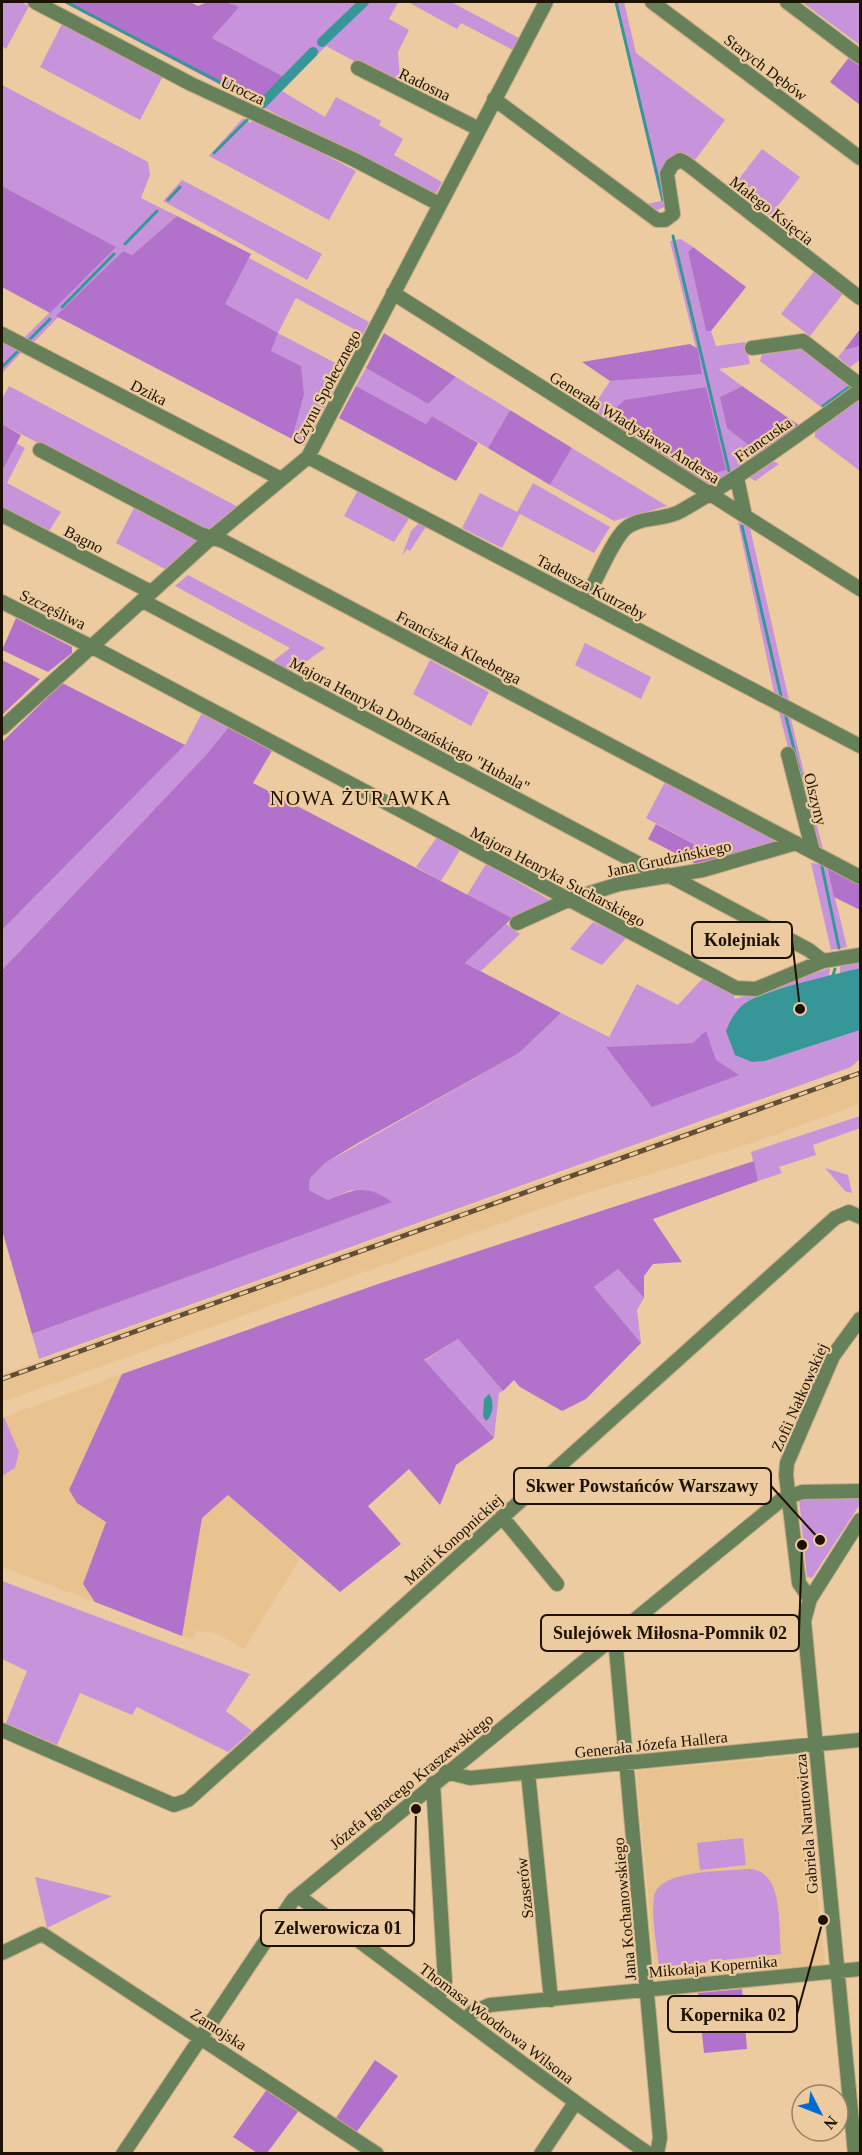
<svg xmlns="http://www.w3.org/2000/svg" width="862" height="2155" font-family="'Times New Roman',serif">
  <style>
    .built { fill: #e8c38f }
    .green { fill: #c793db; fill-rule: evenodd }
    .forest { fill: #b271cb }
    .water { fill: #379798 }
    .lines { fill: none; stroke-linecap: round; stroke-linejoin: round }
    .stream { stroke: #379798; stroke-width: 3 }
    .canal { stroke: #379798; stroke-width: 10 }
    .minor-casing { stroke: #c6aa83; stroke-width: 16 }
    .minor { stroke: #668159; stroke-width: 14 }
    .rail-casing { stroke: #604e36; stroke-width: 5 }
    .rail { stroke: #ebcb9f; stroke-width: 3; stroke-dasharray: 9; stroke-linecap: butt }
    .labels { text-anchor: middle; stroke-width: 4.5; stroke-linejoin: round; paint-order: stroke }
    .street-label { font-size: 16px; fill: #1c1102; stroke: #ebcb9f }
    .quarter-label { font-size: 20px; letter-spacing: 1.5px; fill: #1c1102; stroke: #ebcb9f }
    .leader { fill: none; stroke: #1c1102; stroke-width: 2 }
    .callout-dot { fill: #1c1102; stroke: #ebcb9f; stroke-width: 2 }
    .callout { fill: #ebcb9f; stroke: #1c1102; stroke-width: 2 }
    .callout-label { font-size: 18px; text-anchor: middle; font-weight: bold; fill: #1c1102 }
  </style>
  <rect width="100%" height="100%" fill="#ebcb9f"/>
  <path class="built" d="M860 1070V1104L749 1144 574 1197 2 1402V1374L782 1095 784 1098Z
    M122 1374 69 1490 77 1503 106 1522 83 1584 95 1602 2 1567V1476L15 1468 19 1452 4 1417Z
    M228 1495 300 1559 244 1649 216 1633 198 1631 192 1639 182 1636 202 1518Z
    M800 1756 812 1880H816L825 1964 659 1981 656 1978 636 1771Z"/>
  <path class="green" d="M2 2H20L29 6 6 49 2 46Z
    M229 2H398L389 19 409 30 398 52 400 78 393 82 326 46 282 91 325 117 336 97 381 121 379 125 403 139 394 155 442 182 434 197 257 104 284 77 212 38 238 7Z
    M408 2H451L519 38 513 50 461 23 457 29Z
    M615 2H624L636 53 725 120 695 160 689 156H677L669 205 655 211 646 204 661 201Z
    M802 2H860V45Z
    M62 24 163 76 140 120 40 67Z
    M2 85 148 162 150 175 141 198 177 216 132 255 123 251 31 345 23 339 115 247 2 186Z
    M243 118 250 123 255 118 356 171 329 220 209 156Z
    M762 149 800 177 770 216 732 188Z
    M182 180 322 254 307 280 163 201Z
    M681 239 693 247 688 252 706 331H711L716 346 745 342 750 364 719 369 742 386 720 397 760 454 737 468 739 473 711 487 696 478 626 400 603 418 591 410 610 381 702 373 670 241Z
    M249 258 369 322 363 334 296 298 278 333 345 368 304 446 292 439 304 395 271 351 277 333 224 304Z
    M815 270 845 291 810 336 781 314Z
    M2 342 22 352 2 373Z
    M795 343 856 385 825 410 760 361 763 351Z
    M860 346V360L850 367 838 357 844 350Z
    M366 368 428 404 456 377 510 410 488 448 432 416 426 424 356 386Z
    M9 386 240 508 210 533 2 424V399Z
    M860 395V471L815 437V429Z
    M16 443 25 448 7 483 61 512 47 534 2 510V471Z
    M572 448 667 506 614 521 550 485Z
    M773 461 779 464 755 481 747 476Z
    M533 483 610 527 594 553 520 514 502 548 462 528 480 493 517 512Z
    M358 490 410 517 394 542 344 516Z
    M135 506 201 540 167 570 116 543Z
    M420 522 427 525 410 551 407 549 402 556 411 531Z
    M738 522 750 528 789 700 774 692Z
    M188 575 325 648 289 674 268 665 290 648 175 586Z
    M585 643 651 677 641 699 575 665Z
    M430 660 489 692 471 726 413 694Z
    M779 712 790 715 805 777 796 779Z
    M202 713 229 727 204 757 2 970V930L185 745Z
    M667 778 761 828 776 843 720 858 646 818Z
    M807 786 824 853 816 850 802 787Z
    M437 837 460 850 441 881 416 867Z
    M811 863 827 865 847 947 831 950Z
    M486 864 550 900 512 918 467 895Z
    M593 922 627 937 602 965 570 949Z
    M506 924 520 934 481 971 465 963Z
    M860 958V968L840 973V961Z
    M830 968 829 976 745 1002 765 1061 860 1030V1059L851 1067 39 1359 32 1334 391 1202 351 1190 328 1200 309 1190 310 1177 324 1164 519 1053 561 1013 609 1037 637 984 678 1005 703 978 734 994 735 999ZM694 1043 716 1060 606 1048Z
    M860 1116V1128L813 1145 816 1155 779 1167 782 1173 758 1181 751 1152Z
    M825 1168 848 1175 852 1193 845 1191Z
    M618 1269 644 1298 637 1310 641 1343 594 1287Z
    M458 1339 503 1391 499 1393 494 1438 424 1361Z
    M4 1417 19 1452 15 1468 2 1476V1418Z
    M860 1497V1504L812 1578 807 1577 799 1499Z
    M2 1581 250 1674 226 1711 252 1731 228 1752 137 1707 132 1715 80 1693 57 1745 6 1723 27 1671 2 1659Z
    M743 1838 746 1865 700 1870 697 1843Z
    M747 1869C785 1868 778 1927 781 1954L659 1967C657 1945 651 1919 654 1897 658 1869 724 1872 747 1869Z
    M35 1877 112 1896 47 1928Z"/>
  <path class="forest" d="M63 2H190L198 6C210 0 226 0 239 7L212 38 284 77 257 104Z
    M850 56 860 64V105L830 82Z
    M2 186 116 247 50 313 2 287Z
    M177 216 251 254 225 304 278 333 271 351 301 366 304 395 292 439 56 316 123 251 132 255Z
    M693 247 746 287 711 331H706L688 252Z
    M860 329V346L844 350Z
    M384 333 456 377 428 404 366 368Z
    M690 344 698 349 702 374 610 381 582 362Z
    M356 386 426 424 432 416 478 443 456 481 339 418Z
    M742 386 800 426 760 454 727 428 720 397Z
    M706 387 726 470 696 478 603 418 625 400Z
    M510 410 572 448 550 485 488 448Z
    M2 424 21 435 2 471Z
    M16 618 72 647V653L48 672 2 650Z
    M2 660 40 679 2 715Z
    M62 683 185 745 2 930V742Z
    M229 727 273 749 253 783 512 918 465 963 561 1013 519 1053 351 1147 324 1164 310 1178 309 1190 328 1200C355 1189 366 1184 392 1202L32 1334 2 1230V970L204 757Z
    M656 824 720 858 698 865 648 839Z
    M827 865 860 883V910L834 897Z
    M706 1031 716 1060 739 1075 652 1107 606 1047 693 1043Z
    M754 1161 758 1181 653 1219 682 1262 653 1264 644 1276V1298L618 1269 594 1287 641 1343 586 1399 562 1411 520 1387 514 1380 503 1391 458 1339 424 1360 494 1438 456 1465 440 1505 409 1469 368 1506 401 1544 340 1592 228 1495 202 1518 182 1636 95 1602 83 1584 106 1522 77 1503 69 1490 122 1374 381 1283Z
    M742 1989 747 2049 704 2053 698 1993Z
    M375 2060 398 2076 355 2134 334 2121Z
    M268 2088 300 2109 267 2153H257L233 2137Z"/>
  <path class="water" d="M860 968V1030L765 1061 752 1062 735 1055 726 1031C730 1021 735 1011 744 1004 760 991 836 974 860 968Z
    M489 1394C495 1401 493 1416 486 1421L483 1416 484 1399Z"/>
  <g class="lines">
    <path class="stream" d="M66 2 262 104 259 108
      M616 2 663 200
      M214 153 248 119
      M168 200 180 187
      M673 236 729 471
      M125 244 157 211
      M62 307 114 254
      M28 341 50 319
      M2 367 19 350
      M823 406 852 385
      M742 526 782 700
      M785 713 814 829
      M821 862 839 948
      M833 975 835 969"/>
    <path class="canal" d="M322 42 364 2
      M262 104 313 52"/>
    <g class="minor-casing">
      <path id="minor" d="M35 2 191 84 353 159 439 204
        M652 2 860 158
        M787 2 860 57
        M358 68 479 129
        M494 99 657 220H665L673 214 667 174 672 165 680 160 686 163 860 298
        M393 293 860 589
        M2 334 281 479
        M752 348 803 341 860 385
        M40 450 200 534 223 541 860 877
        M308 457 860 746
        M737 478 745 516
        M2 515 151 592
        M143 601 662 876
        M2 602 100 651 736 988 756 989 823 961 860 955
        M584 602C595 584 611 542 625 529 639 516 664 521 681 511 744 475 802 432 860 390
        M2 728 212 537 308 457 546 2
        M788 754 813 852
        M668 875 809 950 823 961
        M517 923 568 900 619 884 703 870 796 843
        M502 1517 557 1584
        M810 1599 799 1583 786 1475 787 1463 833 1356 860 1319
        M615 1637 660 2138 657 2154
        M2 1730 174 1805 188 1800 835 1218 849 1212 860 1217
        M446 1772 470 1778 860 1740
        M528 1773 551 2000
        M433 1783 445 1981 438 1998
        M298 1896C416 1981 529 2072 649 2154
        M2 1953 42 1934 377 2154
        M466 2019 473 2012 490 2005 860 1969
        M123 2154 293 1900 781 1500 802 1492 860 1491
        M541 2154 575 2103
        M855 2154 804 1621 810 1599 860 1520"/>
    </g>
    <use href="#minor" class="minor"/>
    <g class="rail-casing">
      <path id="rail" d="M2 1379 860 1073"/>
    </g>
    <use href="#rail" class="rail"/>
  </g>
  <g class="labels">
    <g class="street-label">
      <text transform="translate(766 67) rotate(37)" y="6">Starych Dębów</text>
      <text transform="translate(425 84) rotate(26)" y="6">Radosna</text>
      <text transform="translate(243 90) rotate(25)" y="6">Urocza</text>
      <text transform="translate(772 210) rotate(38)" y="6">Małego Księcia</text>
      <text transform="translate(326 387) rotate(-62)" y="6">Czynu Społecznego</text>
      <text transform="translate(149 392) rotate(27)" y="6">Dzika</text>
      <text transform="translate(635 427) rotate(32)" y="6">Generała Władysława Andersa</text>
      <text transform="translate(763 439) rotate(-35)" y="6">Francuska</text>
      <text transform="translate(84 539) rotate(27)" y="6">Bagno</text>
      <text transform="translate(592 587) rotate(28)" y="6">Tadeusza Kutrzeby</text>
      <text transform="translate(53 609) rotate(26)" y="6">Szczęśliwa</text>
      <text transform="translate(459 647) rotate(28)" y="6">Franciszka Kleeberga</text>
      <text transform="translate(410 724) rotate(28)" y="6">Majora Henryka Dobrzańskiego "Hubala"</text>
      <text transform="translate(816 799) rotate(76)" y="6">Olszyny</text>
      <text transform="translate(669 858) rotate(-12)" y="6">Jana Grudzińskiego</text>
      <text transform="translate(558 876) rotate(28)" y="6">Majora Henryka Sucharskiego</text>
      <text transform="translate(799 1397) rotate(-66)" y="6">Zofii Nałkowskiej</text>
      <text transform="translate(453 1539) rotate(-42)" y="6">Marii Konopnickiej</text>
      <text transform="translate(651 1744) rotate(-6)" y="6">Generała Józefa Hallera</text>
      <text transform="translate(411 1781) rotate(-39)" y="6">Józefa Ignacego Kraszewskiego</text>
      <text transform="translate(806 1824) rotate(-95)" y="6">Gabriela Narutowicza</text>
      <text transform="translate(524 1888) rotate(-96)" y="6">Szaserów</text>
      <text transform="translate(624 1909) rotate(-95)" y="6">Jana Kochanowskiego</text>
      <text transform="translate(713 1966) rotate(-5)" y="6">Mikołaja Kopernika</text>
      <text transform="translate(497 2023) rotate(37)" y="6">Thomasa Woodrowa Wilsona</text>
      <text transform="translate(219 2029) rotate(33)" y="6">Zamojska</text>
    </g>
    <g class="quarter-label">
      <text x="361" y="805">NOWA ŻURAWKA</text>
    </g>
  </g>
  <path class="leader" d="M800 1009L792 940M820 1540L771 1486M802 1545L799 1633M416 1809L414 1928M823 1920L797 2014"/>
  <g class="callout-dot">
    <circle cx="800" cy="1009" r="6"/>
    <circle cx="820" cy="1540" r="6"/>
    <circle cx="802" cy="1545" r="6"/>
    <circle cx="416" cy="1809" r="6"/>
    <circle cx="823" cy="1920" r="6"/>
  </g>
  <g class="callout">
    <rect x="692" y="922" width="100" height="36" rx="6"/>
    <rect x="514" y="1468" width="257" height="36" rx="6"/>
    <rect x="541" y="1615" width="258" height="36" rx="6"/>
    <rect x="261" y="1910" width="153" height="36" rx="6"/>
    <rect x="668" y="1996" width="129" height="36" rx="6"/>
  </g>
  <g class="callout-label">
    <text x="742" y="946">Kolejniak</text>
    <text x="642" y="1492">Skwer Powstańców Warszawy</text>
    <text x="670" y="1639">Sulejówek Miłosna-Pomnik 02</text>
    <text x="338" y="1934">Zelwerowicza 01</text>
    <text x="733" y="2021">Kopernika 02</text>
  </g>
  <rect width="862" height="2155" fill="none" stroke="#1c1102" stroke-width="6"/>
  <g transform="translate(820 2113) rotate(132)"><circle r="28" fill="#ebcb9f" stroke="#988160" stroke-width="1.5"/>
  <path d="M0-4.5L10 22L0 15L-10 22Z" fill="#0469d2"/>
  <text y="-9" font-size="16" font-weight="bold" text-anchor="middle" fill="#1c1102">N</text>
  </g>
</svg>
